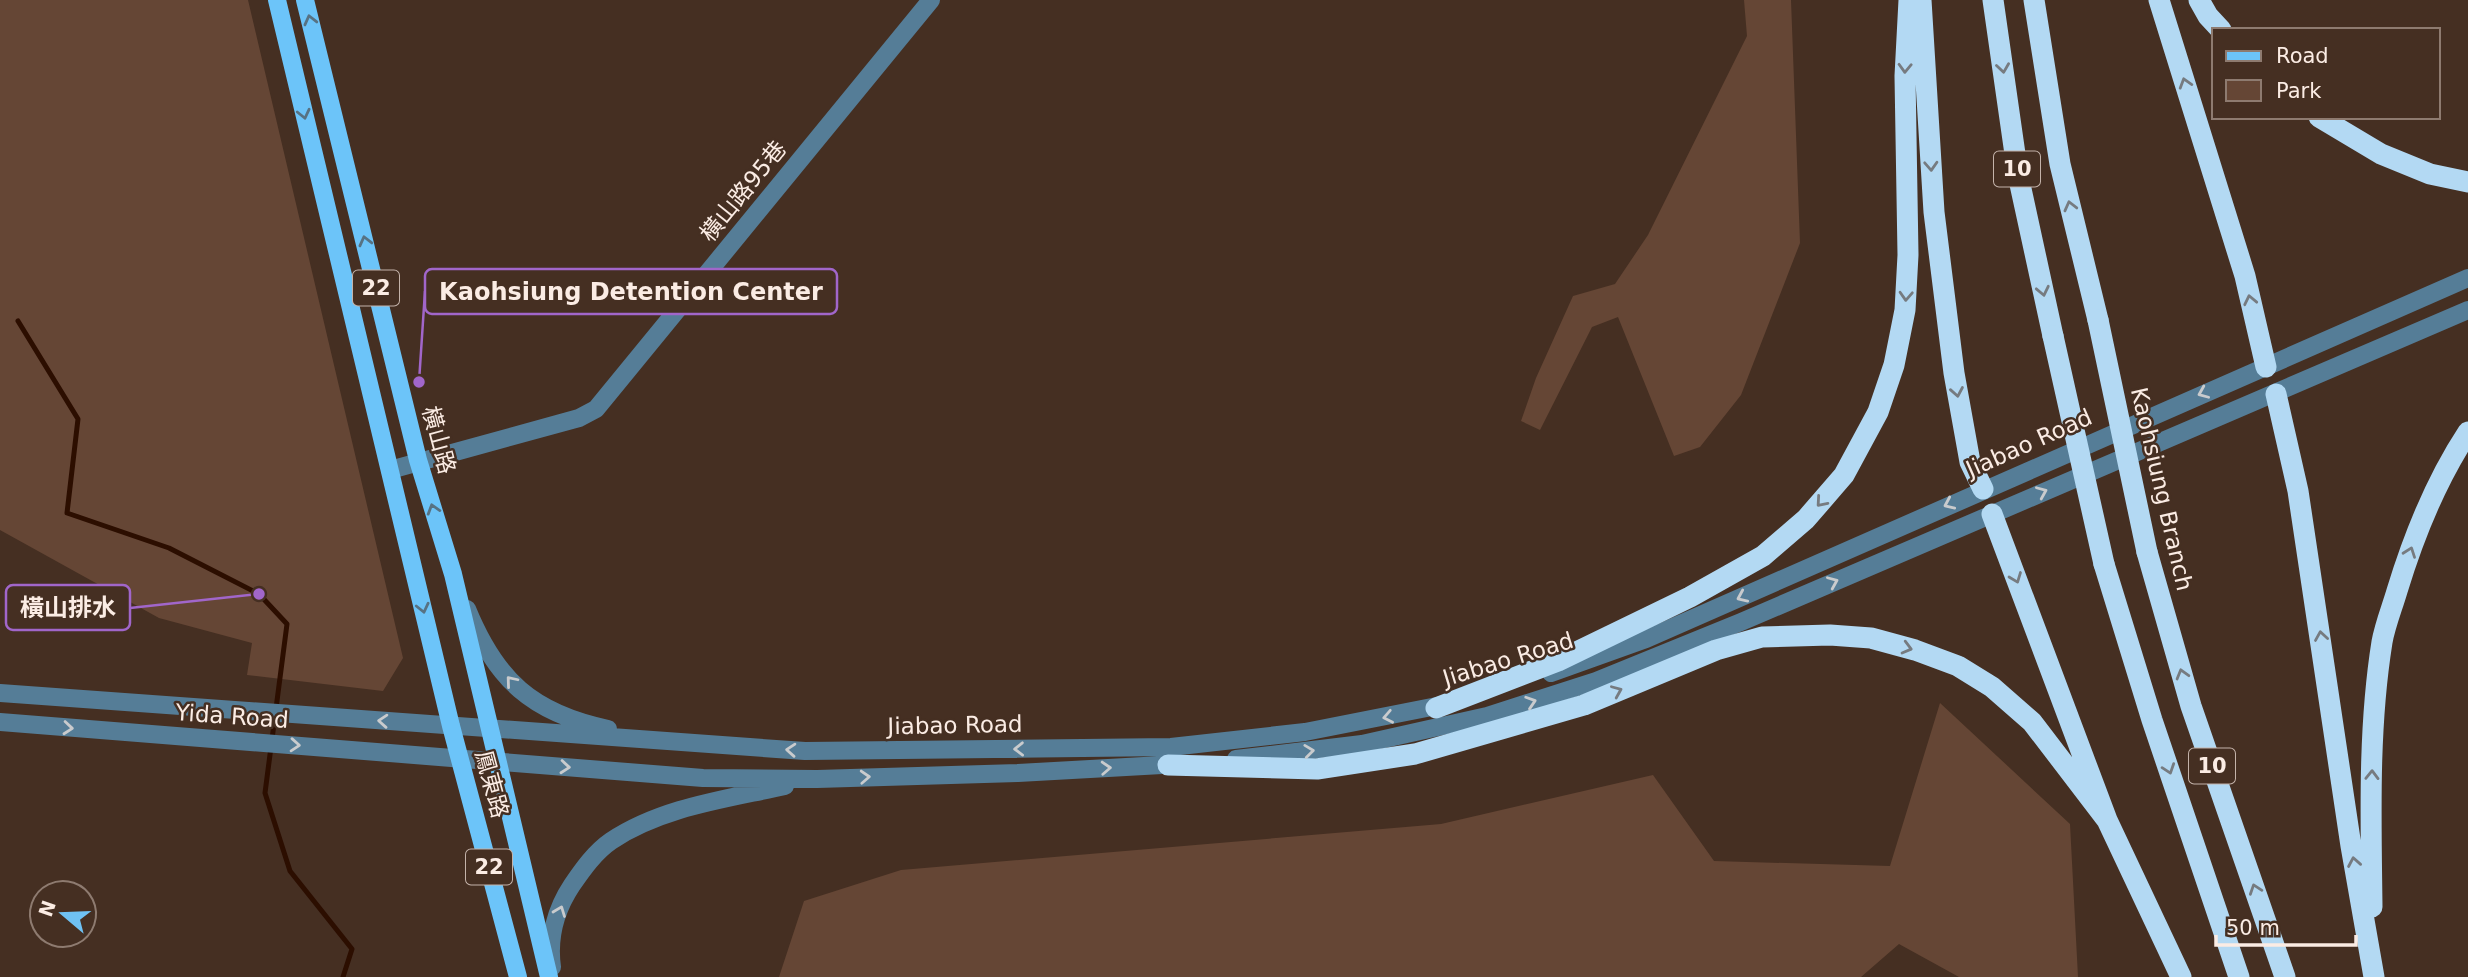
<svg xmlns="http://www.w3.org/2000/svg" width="2468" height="977" font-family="'DejaVu Sans','Noto Sans TC',sans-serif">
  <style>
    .green { fill: #654635 }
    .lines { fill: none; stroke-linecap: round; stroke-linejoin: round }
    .stream { stroke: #2c0e00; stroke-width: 5 }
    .minor { stroke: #557d97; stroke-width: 18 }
    .major { stroke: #6cc4f9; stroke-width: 18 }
    .highway { stroke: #b3d9f3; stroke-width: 21 }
    .highway-bridge { stroke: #b3d9f3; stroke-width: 21 }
    .oneway { stroke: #577283 }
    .oneway2 { stroke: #767b80 }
    .oneway3 { stroke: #c9cbcd }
    .labels { text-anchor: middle; stroke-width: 5; stroke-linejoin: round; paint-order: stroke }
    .shield { fill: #452f22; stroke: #c4b3aa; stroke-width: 2 }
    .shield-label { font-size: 21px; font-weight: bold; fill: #fbece4 }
    .street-label { font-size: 23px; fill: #fbece4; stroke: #452f22 }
    .leader { fill: none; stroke: #a166ca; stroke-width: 2.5 }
    .callout-dot { fill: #a166ca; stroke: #452f22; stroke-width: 2.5 }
    .callout { fill: #452f22; stroke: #a166ca; stroke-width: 2.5 }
    .callout-label { font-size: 24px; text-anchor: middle; font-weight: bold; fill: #fbece4 }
  </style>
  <rect width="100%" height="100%" fill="#452f22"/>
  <path class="green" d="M0 0H248L403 658 383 691 247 675 252 643 159 618 0 530Z
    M1744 0H1791L1800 243 1741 395 1700 447 1674 456 1618 317 1592 327 1540 430 1521 421 1536 378 1573 296 1615 284 1648 235 1747 36Z
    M1940 703 2070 824 2078 977H1959L1899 944 1861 977H779L804 901 901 870 1441 824 1653 775 1714 861 1890 866Z"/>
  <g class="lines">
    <path class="stream" d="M18 321 78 419 67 513 169 548 259 594 287 624 265 793 290 871 352 949 343 977"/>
    <path class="minor" d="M390 470 579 418 596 409 931 0
      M467 609C496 680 532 713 608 729
      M1551 673 1646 639 2468 278
      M0 693 805 751 1171 747 1305 732 1447 704
      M0 722 703 778 817 779 1018 773 1180 764
      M1236 759 1362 744 1487 716 1596 681 1741 622 2468 310
      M552 967C548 938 556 909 572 885 583 869 595 852 611 841 662 807 727 799 785 786"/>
    <path class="major" d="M277 0 451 726 518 977
      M305 0 418 460 453 574 549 977"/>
    <path class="highway" d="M1921 0 1934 212 1954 373 1970 462 1983 489
      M1993 0 2018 175 2053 336
      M2034 0 2060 164 2098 320
      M2159 0 2245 276 2266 367
      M2199 0 2208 16 2221 30
      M2319 117 2381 154 2430 174 2468 182
      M2276 394 2298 491 2351 846 2374 977
      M1992 514 2107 820 2181 977
      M2147 552 2191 706 2285 977
      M2104 564 2152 720 2239 977
      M1436 708 1558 661 1690 597 1763 556 1806 519 1844 475 1878 412 1894 365 1905 310 1908 255 1905 76 1909 0
      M1168 765 1317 769 1415 754 1584 705 1716 650 1762 637 1830 635 1871 638 1915 650 1958 666 1992 687 2032 722 2107 820
      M2372 907C2371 819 2368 730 2382 642 2385 625 2392 608 2397 591 2414 535 2435 482 2468 432"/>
    <path class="highway-bridge" d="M2098 320 2147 552
      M2053 336 2104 564"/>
  </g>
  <defs><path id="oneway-chevron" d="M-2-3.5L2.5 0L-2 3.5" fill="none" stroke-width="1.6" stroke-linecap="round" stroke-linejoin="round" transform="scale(1.75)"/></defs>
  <g class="oneway">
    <use href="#oneway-chevron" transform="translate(310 20) rotate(-104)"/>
    <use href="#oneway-chevron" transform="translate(304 114) rotate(77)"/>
    <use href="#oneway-chevron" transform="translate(365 241) rotate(-104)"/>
    <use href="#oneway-chevron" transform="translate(433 509) rotate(-107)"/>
    <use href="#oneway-chevron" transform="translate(423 608) rotate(77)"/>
  </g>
  <g class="oneway2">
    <use href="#oneway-chevron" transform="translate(1905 68) rotate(92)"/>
    <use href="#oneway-chevron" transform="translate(2003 68) rotate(82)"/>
    <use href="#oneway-chevron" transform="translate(2185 83) rotate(-107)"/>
    <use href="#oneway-chevron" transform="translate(1931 166) rotate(87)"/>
    <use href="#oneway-chevron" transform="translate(2070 206) rotate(-104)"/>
    <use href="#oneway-chevron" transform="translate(2043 291) rotate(78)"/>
    <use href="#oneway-chevron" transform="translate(1906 296) rotate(93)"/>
    <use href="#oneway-chevron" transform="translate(2250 300) rotate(-102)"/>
    <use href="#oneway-chevron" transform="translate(1957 392) rotate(80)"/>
    <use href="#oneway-chevron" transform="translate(1821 502) rotate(131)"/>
    <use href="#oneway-chevron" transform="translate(2410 552) rotate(-70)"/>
    <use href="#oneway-chevron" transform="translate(2016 578) rotate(69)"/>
    <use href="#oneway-chevron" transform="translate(2321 636) rotate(-99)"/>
    <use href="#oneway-chevron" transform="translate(1907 648) rotate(15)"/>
    <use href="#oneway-chevron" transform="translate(2182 674) rotate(-106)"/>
    <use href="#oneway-chevron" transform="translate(1617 691) rotate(-23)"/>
    <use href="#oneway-chevron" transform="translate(2169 769) rotate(71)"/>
    <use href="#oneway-chevron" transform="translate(2372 775) rotate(-89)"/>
    <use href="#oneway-chevron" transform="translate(2354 862) rotate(-100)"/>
    <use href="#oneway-chevron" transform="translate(2255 889) rotate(-109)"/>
  </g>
  <g class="oneway3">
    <use href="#oneway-chevron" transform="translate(2203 393) rotate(157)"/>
    <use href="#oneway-chevron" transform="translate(2042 492) rotate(-23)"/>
    <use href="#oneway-chevron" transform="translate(1949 504) rotate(156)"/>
    <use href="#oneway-chevron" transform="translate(1833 582) rotate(-23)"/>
    <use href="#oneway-chevron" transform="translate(1742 597) rotate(156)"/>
    <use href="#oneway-chevron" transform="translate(511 681) rotate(-130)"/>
    <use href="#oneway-chevron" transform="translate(1531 702) rotate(-18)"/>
    <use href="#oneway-chevron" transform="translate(1388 717) rotate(169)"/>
    <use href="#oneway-chevron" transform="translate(383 721) rotate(-176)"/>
    <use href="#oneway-chevron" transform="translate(68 728) rotate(5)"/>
    <use href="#oneway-chevron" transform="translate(295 745) rotate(4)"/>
    <use href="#oneway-chevron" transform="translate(1019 749) rotate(179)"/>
    <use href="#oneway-chevron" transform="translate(791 750) rotate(-176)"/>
    <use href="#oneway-chevron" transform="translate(1309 751) rotate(-7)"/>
    <use href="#oneway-chevron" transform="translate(565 767) rotate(5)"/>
    <use href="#oneway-chevron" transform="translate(1106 768) rotate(-3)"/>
    <use href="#oneway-chevron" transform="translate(865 777) rotate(-3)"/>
    <use href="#oneway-chevron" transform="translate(560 911) rotate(-69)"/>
  </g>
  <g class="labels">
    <g class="shield">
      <rect x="1994" y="151.5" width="46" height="35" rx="5"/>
      <rect x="353" y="270.5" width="46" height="35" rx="5"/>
      <rect x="2189" y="748.5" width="46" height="35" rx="5"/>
      <rect x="466" y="849.5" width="46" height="35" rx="5"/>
    </g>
    <g class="shield-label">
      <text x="2017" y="176">10</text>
      <text x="376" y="295">22</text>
      <text x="2212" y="773">10</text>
      <text x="489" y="874">22</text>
    </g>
    <g class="street-label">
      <text transform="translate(743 191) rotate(-51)" y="8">橫山路95巷</text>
      <text transform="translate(439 440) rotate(75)" y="8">橫山路</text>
      <text transform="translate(2029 443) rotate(-24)" y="8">Jiabao Road</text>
      <text transform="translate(2162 489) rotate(77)" y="8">Kaohsiung Branch</text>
      <text transform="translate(1508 659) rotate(-17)" y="8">Jiabao Road</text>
      <text transform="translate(232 716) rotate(4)" y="8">Yida Road</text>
      <text transform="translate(955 725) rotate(-1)" y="8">Jiabao Road</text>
      <text transform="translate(492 784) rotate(75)" y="8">鳳東路</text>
    </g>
  </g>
  <path class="leader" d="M419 382L425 291M259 594L130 608"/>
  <g class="callout-dot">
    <circle cx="419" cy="382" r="7"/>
    <circle cx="259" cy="594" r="7"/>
  </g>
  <g class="callout">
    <rect x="425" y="269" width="412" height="45" rx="7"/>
    <rect x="6" y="585" width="124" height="45" rx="7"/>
  </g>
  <g class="callout-label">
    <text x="631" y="300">Kaohsiung Detention Center</text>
    <text x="68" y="616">橫山排水</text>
  </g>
  <rect x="2212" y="28" width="228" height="91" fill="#452f22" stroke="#8e7b70" stroke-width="2"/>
  <rect x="2226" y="51" width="35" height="10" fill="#6cc4f9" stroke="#8e7b70" stroke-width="2"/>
  <text x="2276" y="63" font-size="21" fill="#fbece4">Road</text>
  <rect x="2226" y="80" width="35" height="21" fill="#654635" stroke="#8e7b70" stroke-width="2"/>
  <text x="2276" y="98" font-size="21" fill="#fbece4">Park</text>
  <g transform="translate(63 914) rotate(289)"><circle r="33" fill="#452f22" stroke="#8e7b70" stroke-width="2"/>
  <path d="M0-5L12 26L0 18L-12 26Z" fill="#6fc2f4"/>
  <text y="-10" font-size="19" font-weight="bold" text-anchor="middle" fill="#fbece4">N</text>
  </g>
  <path d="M2216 935v10h140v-10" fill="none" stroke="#fbece4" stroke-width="3.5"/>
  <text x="2226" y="935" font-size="21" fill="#fbece4" stroke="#452f22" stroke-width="5" paint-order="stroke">50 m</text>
</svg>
